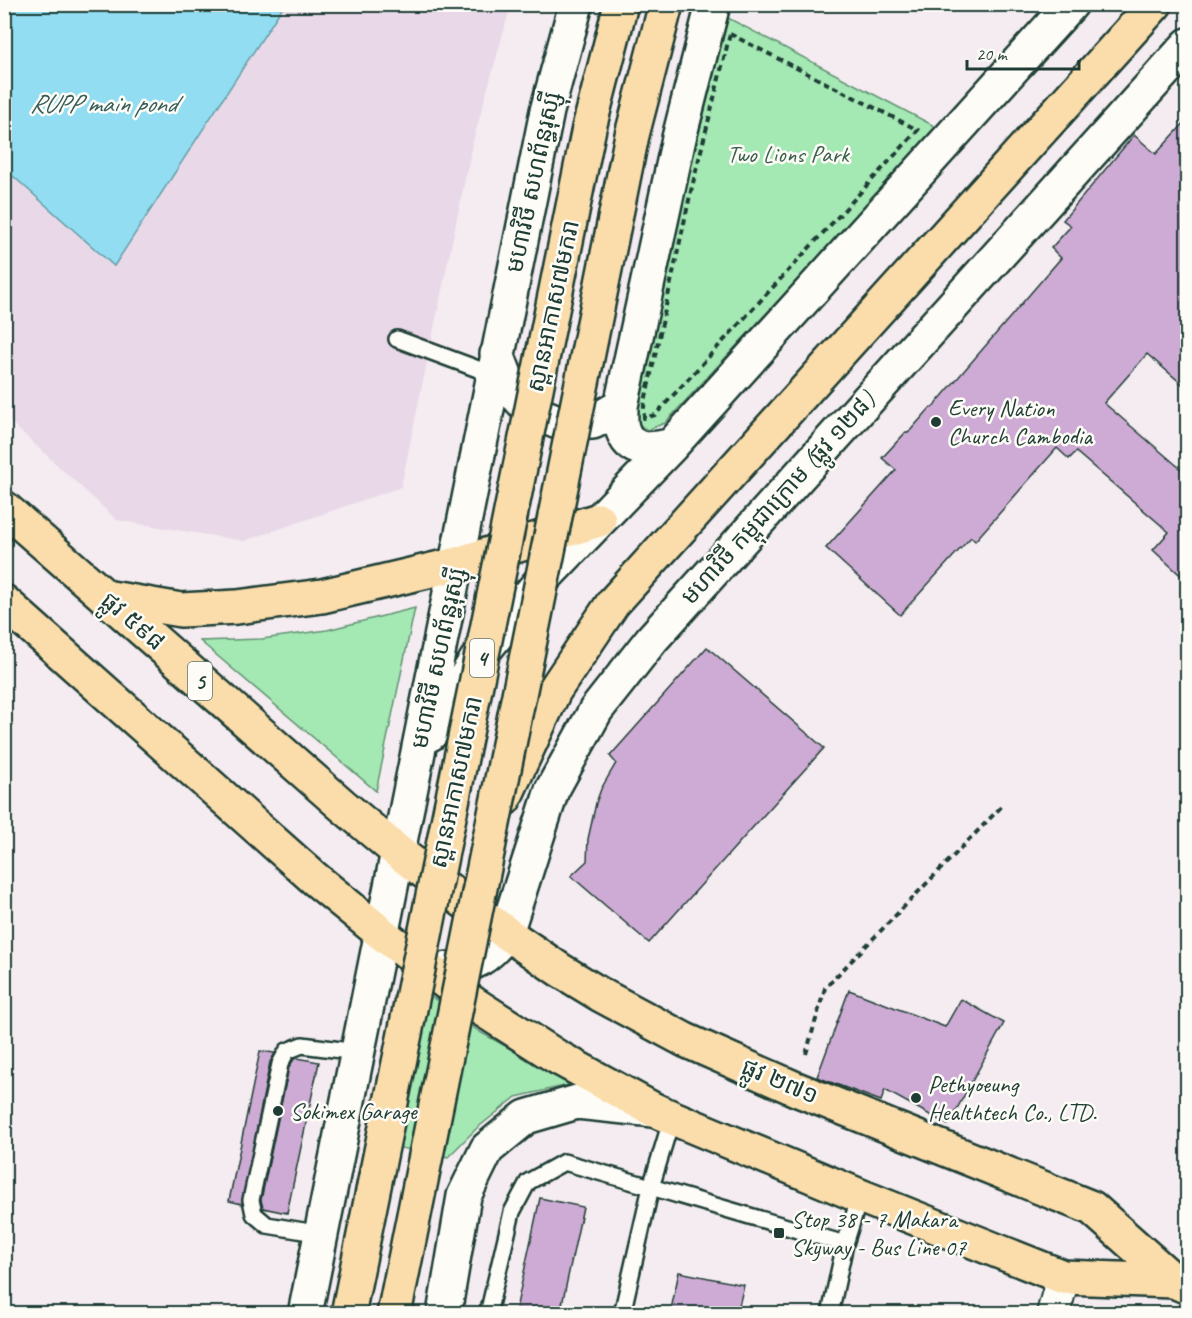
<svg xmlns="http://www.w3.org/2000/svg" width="1192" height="1318" font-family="Caveat,'Noto Sans Khmer',sans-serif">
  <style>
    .built { fill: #e9d8e8 }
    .green { fill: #a4e8b3; stroke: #629274; stroke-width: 1.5 }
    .water { fill: #92ddf2; stroke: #649da6; stroke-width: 1.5 }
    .building { fill: #ceabd5; stroke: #1f3d34; stroke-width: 1.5 }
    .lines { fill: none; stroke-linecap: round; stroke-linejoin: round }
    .service-casing { stroke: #1f3d34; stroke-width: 20 }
    .minor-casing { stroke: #1f3d34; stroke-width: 36 }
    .secondary-casing { stroke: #1f3d34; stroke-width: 38 }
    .primary-casing { stroke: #1f3d34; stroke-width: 38 }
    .trunk-casing { stroke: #1f3d34; stroke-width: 38 }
    .path { stroke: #1f3d34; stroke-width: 4; stroke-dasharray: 6 4.5; stroke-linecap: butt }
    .service { stroke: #fdfcf7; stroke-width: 15 }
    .minor { stroke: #fdfcf7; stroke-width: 32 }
    .secondary { stroke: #fdfcf7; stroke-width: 33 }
    .primary { stroke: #fbddab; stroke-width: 33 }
    .trunk { stroke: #fbddab; stroke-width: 33 }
    .trunk-bridge-casing { stroke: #1f3d34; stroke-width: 38; stroke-linecap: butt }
    .trunk-bridge { stroke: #fbddab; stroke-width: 33 }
    .poi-dot { fill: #1f3d34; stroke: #fdfcf7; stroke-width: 2 }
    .labels { text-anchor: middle; stroke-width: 5; stroke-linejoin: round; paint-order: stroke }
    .shield { fill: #fdfcf7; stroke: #62766e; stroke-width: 1.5 }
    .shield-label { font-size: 22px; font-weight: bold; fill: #1f3d34 }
    .park-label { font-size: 24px; fill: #3a5f4d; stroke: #fdfcf7 }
    .street-label { font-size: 24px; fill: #1f3d34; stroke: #fdfcf7 }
    .poi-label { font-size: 24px; fill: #1f3d34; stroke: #fdfcf7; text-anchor: start }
    .water-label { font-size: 26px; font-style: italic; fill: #365d5a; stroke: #fdfcf7 }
  </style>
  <rect width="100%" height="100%" fill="#f4ecf0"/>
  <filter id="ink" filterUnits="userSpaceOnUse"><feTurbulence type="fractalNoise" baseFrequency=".0167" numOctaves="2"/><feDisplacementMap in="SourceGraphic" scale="12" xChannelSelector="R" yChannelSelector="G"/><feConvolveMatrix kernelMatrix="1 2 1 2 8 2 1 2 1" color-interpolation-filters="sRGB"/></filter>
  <g filter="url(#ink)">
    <path class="built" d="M4 5H511L473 141 401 487 244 541 117 520 5 417Z"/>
    <path class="green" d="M728 18 938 128 665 423 647 430 633 421 634 405 694 152Z
      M415 608 376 791 200 641 262 639 327 630Z
      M403 976 480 1032 573 1084 516 1097 476 1129 448 1157 369 1142Z"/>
    <path class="water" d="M5 4 284 5 114 266 5 169Z"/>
    <path class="building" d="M1188 119V389L1147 354 1104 403 1188 475V582L1153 550 1169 532 1076 452 1069 459 1057 448 975 541 971 537 900 615 826 548 896 470 882 458 906 432 908 433 931 407 932 408 1061 258 1051 248 1071 226 1063 220 1134 135 1156 154Z
      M707 647 824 748 649 943 571 876 587 861 588 839 596 803 601 789 616 763 610 756Z
      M849 990 945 1027 961 999 1004 1023 948 1125 885 1090 881 1101 817 1077Z
      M260 1051 275 1053 270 1062 242 1204 229 1201Z
      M297 1058 319 1062 287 1213 263 1208 261 1200 289 1067 294 1059Z
      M540 1198 583 1207 560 1314H515Z
      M679 1272 744 1285 737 1314H670Z"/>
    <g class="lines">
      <g class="service-casing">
        <path id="service" d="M397 339 494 375
          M322 1234 267 1225 254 1214 251 1200 280 1064 287 1051 302 1045 357 1052
          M488 1314 512 1212 528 1182 564 1162 651 1187 672 1118
          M622 1314 651 1187 845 1244
          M830 1314 845 1244 860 1196"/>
      </g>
      <g class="minor-casing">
        <path id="minor" d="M1053 1314 1063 1277"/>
      </g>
      <g class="secondary-casing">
        <path id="secondary" d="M497 354 510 388 531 411 560 423 593 422 621 406
          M672 445C654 450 631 454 623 431 620 424 621 414 621 406L679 138 713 4
          M430 734 477 659 541 581 672 445 1071 4
          M441 970C471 968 489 957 506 933L552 790 596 710 652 639 1188 45
          M305 1314 547 111 576 4
          M444 1314 464 1196 487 1149 526 1117 577 1102 654 1110"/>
      </g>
      <g class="primary-casing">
        <path id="primary" d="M4 508 342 805 398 852 506 933 560 970 601 995 685 1040 796 1089 1092 1208 1174 1281 1188 1287
          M105 597 181 610 237 607 322 596 457 564 599 520
          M4 602 314 878 381 933 474 1004 557 1057 654 1110 860 1196 1063 1277 1174 1281"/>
      </g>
      <g class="trunk-casing">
        <path id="trunk" d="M504 799 554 691 613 603 1155 4"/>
      </g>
      <path class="path" d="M730 34 918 130 655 415 644 418V406L691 191Z
        M806 1054 825 988 1002 806"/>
      <use href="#service" class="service"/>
      <use href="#minor" class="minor"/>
      <use href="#secondary" class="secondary"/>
      <use href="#primary" class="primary"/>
      <use href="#trunk" class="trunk"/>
      <g class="trunk-bridge-casing">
        <path id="trunk-bridge" d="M348 1314 589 128 621 4
          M394 1314 632 135 666 4"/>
      </g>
      <use href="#trunk-bridge" class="trunk-bridge"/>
    </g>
  </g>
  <g class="poi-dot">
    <circle cx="936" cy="422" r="6"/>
    <circle cx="916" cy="1098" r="6"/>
    <circle cx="278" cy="1111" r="6"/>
    <rect x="773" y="1227" width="12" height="12" rx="3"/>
  </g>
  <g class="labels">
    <g class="shield">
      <rect x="470" y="639" width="24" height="38" rx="4.5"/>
      <rect x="188" y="662" width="24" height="38" rx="4.5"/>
    </g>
    <g class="shield-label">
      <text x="482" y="666">4</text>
      <text x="200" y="689">5</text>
    </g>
    <g class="park-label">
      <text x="788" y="162">Two Lions Park</text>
    </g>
    <g class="street-label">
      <text transform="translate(533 182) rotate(-78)" y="8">មហាវិថី សហព័ន្ធរុស្ស៊ី</text>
      <text transform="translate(553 306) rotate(-78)" y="8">ស្ពានអាកាស៧មករា</text>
      <text transform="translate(778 498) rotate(-48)" y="8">មហាវិថី កម្ពុជាក្រោម (ផ្លូវ ១២៨)</text>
      <text transform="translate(133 621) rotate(41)" y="8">ផ្លូវ ៥៩៨</text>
      <text transform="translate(438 658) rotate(-78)" y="8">មហាវិថី សហព័ន្ធរុស្ស៊ី</text>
      <text transform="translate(456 782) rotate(-78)" y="8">ស្ពានអាកាស៧មករា</text>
      <text transform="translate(780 1081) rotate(23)" y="8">ផ្លូវ ២៧១</text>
    </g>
    <g class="poi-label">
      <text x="948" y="416">Every Nation<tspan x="948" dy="28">Church Cambodia</tspan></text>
      <text x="928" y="1092">Pethyoeung<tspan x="928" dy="28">Healthtech Co., LTD.</tspan></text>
      <text x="290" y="1119">Sokimex Garage</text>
      <text x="791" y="1227">Stop 38 - 7 Makara<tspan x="791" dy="28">Skyway - Bus Line 07</tspan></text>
    </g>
    <g class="water-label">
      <text x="103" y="112">RUPP main pond</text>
    </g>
  </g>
  <rect width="1192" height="1318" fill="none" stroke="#fdfcf7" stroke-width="24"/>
  <rect x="12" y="12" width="1168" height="1294" fill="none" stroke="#1f3d34" stroke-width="2" filter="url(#ink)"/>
  <path d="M967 60v9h112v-9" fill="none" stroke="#1f3d34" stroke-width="3"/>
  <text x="976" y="60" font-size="18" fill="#1f3d34" stroke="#fdfcf7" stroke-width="4.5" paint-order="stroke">20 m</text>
</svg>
